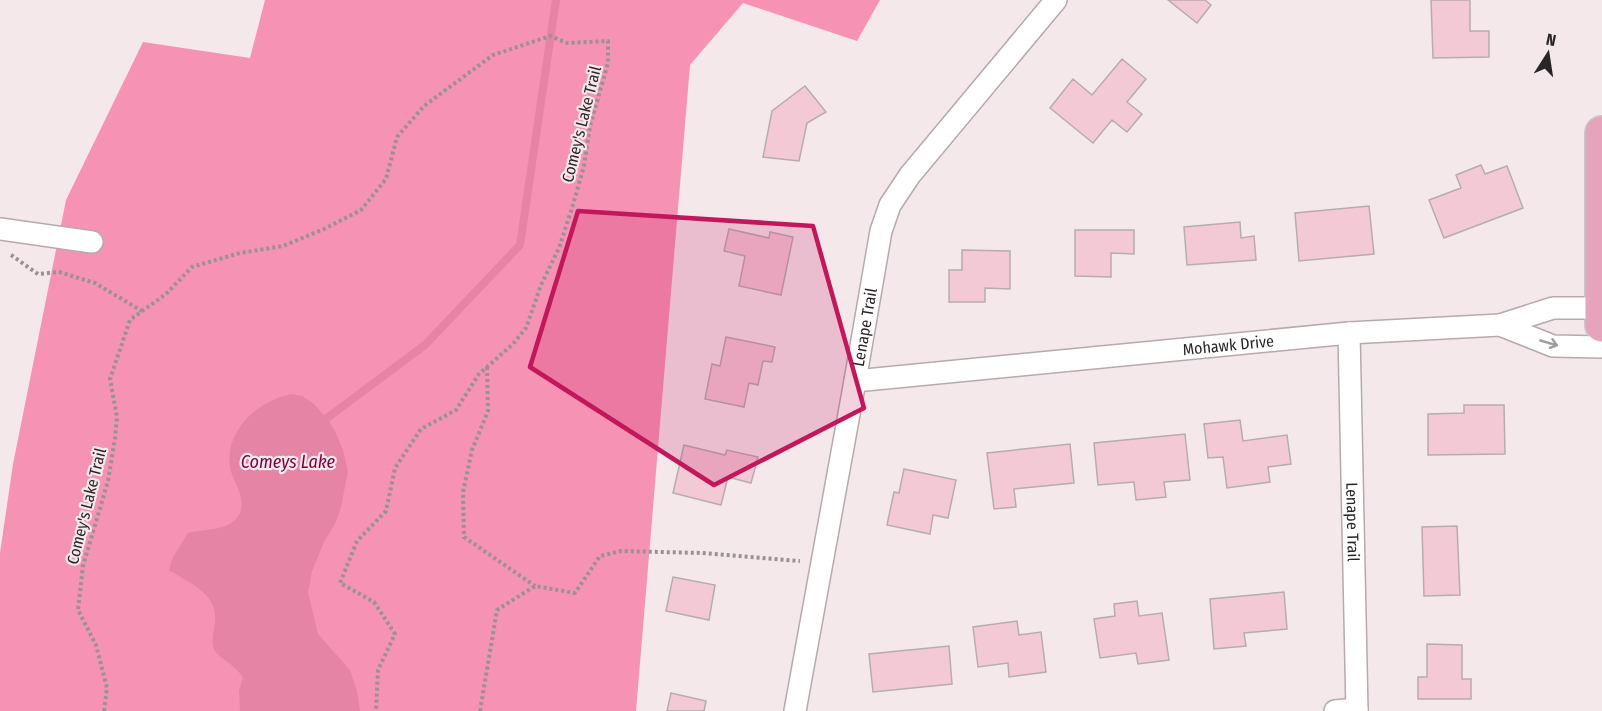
<svg xmlns="http://www.w3.org/2000/svg" width="1602" height="711" font-family="'Fira Sans Condensed',sans-serif">
  <style>
    .forest { fill: #f692b4 }
    .water { fill: #e684a6 }
    .lines { fill: none; stroke-linecap: round; stroke-linejoin: round }
    .stream { stroke: #e684a6; stroke-width: 8 }
    .building { fill: #f3c9d6; stroke: #b7acaf; stroke-width: 1.5 }
    .minor-casing { stroke: #b5aaad; stroke-width: 24 }
    .primary-casing { stroke: #c8c6c7; stroke-width: 36 }
    .path { stroke: #9a9193; stroke-width: 4; stroke-dasharray: 3 3; stroke-linecap: butt }
    .minor { stroke: #fff; stroke-width: 21 }
    .primary { stroke: #e5a4bc; stroke-width: 33 }
    .oneway { stroke: #9f9d9d }
    .marked { fill: #c2185b; fill-opacity: 0.2; stroke: #c2185b; stroke-width: 4.5; stroke-linejoin: round }
    .labels { text-anchor: middle; stroke-width: 4.5; stroke-linejoin: round; paint-order: stroke }
    .street-label { font-size: 16px; fill: #2a2526; stroke: #f4e8eb }
    .water-label { font-size: 18px; font-style: italic; fill: #7b0040; stroke: #f4e8eb }
  </style>
  <rect width="100%" height="100%" fill="#f4e8eb"/>
  <path class="forest" d="M265 0H880L857 41 743 3 690 65 636 711H0V553L13 464 66 200 143 42 250 58Z"/>
  <path class="water" d="M293 394 302 396 314 404 327 419 335 431 343 450 348 471 341 507 336 522 324 542 312 571 308 593 318 634 350 670 357 691 360 711H240L239 691 243 678C235 663 217 658 214 649 211 641 214 630 215 622 218 593 189 583 169 570L173 557 188 533C203 529 225 531 236 519 251 501 233 485 230 467 225 429 259 400 293 394Z"/>
  <g class="lines">
    <path class="stream" d="M319 424 425 345 520 245 556 0"/>
  </g>
  <path class="building" d="M1168 0H1205L1211 5 1197 23Z
    M1431 0H1470V31H1489V57L1433 58Z
    M1122 59 1146 79 1127 102 1142 114 1127 132 1112 120 1093 143 1050 108 1073 79 1092 95Z
    M805 86 826 112 807 123 799 161 763 157 772 111Z
    M1481 165 1485 174 1507 166 1523 208 1444 238 1429 200 1461 188 1456 175Z
    M1369 206 1374 254 1299 261 1295 213Z
    M1240 222 1241 238 1254 236 1256 260 1187 265 1184 227Z
    M729 229 769 238 770 232 793 237 781 295 739 286 745 256 724 251Z
    M1075 230H1134V254L1111 253V277L1075 276Z
    M962 250 1010 251V289L985 288V302H949V270H962Z
    M726 337 775 347 772 362 763 361 758 385 749 383 744 407 705 399 712 364 720 366Z
    M1464 405H1504L1505 454 1428 455V414L1464 413Z
    M1240 420 1243 441 1287 435 1291 464 1268 467 1270 482 1227 488 1223 457 1208 458 1204 424Z
    M1185 434 1190 480 1164 482 1166 497 1136 500 1134 482 1098 485 1094 443Z
    M1070 444 1074 483 1014 489 1016 507 994 509 987 453Z
    M684 445 725 455 727 450 758 457 751 483 728 477 721 505 673 493Z
    M904 469 956 480 948 518 933 515 930 534 887 525 894 492 899 493Z
    M1457 526 1460 595 1424 596 1422 527Z
    M673 577 715 585 709 620 666 611Z
    M1284 592 1287 629 1244 633 1246 646 1214 649 1210 599Z
    M1137 601 1139 616 1162 613 1169 660 1138 664 1136 653 1100 658 1094 619 1115 616 1114 604Z
    M1017 621 1019 635 1041 632 1046 672 1009 677 1008 663 978 667 973 627Z
    M1427 644 1462 645V679H1471V699H1418V677H1427Z
    M949 646 952 684 873 692 869 654Z
    M671 693 706 701 704 711H667Z"/>
  <g class="lines">
    <g class="minor-casing">
      <g id="minor">
        <path d="M0 229 92 242"/>
        <path d="M1500 325 1553 346 1602 347"/>
        <path id="s1" d="M1349 333 1357 711"/>
        <path id="s2" d="M855 381 1349 333 1500 325 1553 308H1601"/>
        <path id="s3" d="M795 711 855 381 881 231 890 205 910 175 1056 0"/>
        <path d="M1335 711 1357 709"/>
      </g>
    </g>
    <g class="primary-casing">
      <path id="primary" d="M1602 133V325"/>
    </g>
    <path class="path" d="M11 255 38 274 59 272 95 283 142 311
      M487 367 488 411 472 450 463 492 464 537 535 586
      M104 711 107 688 96 645 78 610 83 566 108 481 115 438 117 417 110 379 130 320 166 294 192 267 240 253 283 246 324 229 361 210 386 179 397 137 424 106 493 55 550 36 567 43 608 41V63L590 126 584 166 572 208 559 248 541 285 526 328 513 344 479 374 456 410 421 429 395 468 386 511 357 541 340 583 374 602 395 634 378 670 376 711
      M480 711 497 610 535 586 575 593 600 556 621 551 702 553 800 561"/>
    <use href="#minor" class="minor"/>
    <use href="#primary" class="primary"/>
  </g>
  <defs><path id="oneway-shaft" d="M-6 0H5M1.5-3L5.5 0L1.5 3" fill="none" stroke-width="1.6" stroke-linecap="round" stroke-linejoin="round" transform="scale(1.5)"/></defs>
  <use class="oneway" href="#oneway-shaft" transform="translate(1549 343) rotate(16)"/>
  <path class="marked" d="M578 211 813 226 864 408 714 485 530 367Z"/>
  <g class="labels">
    <g class="street-label">
      <text transform="translate(581 124) rotate(-76)" y="6">Comey's Lake Trail</text>
      <text dy="6" stroke="none"><textPath href="#s3" startOffset="390">Lenape Trail</textPath></text>
      <text dy="6" stroke="none"><textPath href="#s2" startOffset="375">Mohawk Drive</textPath></text>
      <text transform="translate(86 506) rotate(-76)" y="6">Comey's Lake Trail</text>
      <text dy="6" stroke="none"><textPath href="#s1" startOffset="189">Lenape Trail</textPath></text>
    </g>
    <g class="water-label">
      <text x="288" y="468">Comeys Lake</text>
    </g>
  </g>
  <g transform="translate(1548 54) rotate(12)" stroke="#f4e8eb" stroke-width="4.5" paint-order="stroke">
  <path d="M0-4.5L10 22L0 15L-10 22Z" fill="#2a2526"/>
  <text y="-9" font-size="16" font-weight="bold" text-anchor="middle" fill="#2a2526">N</text>
  </g>
</svg>
